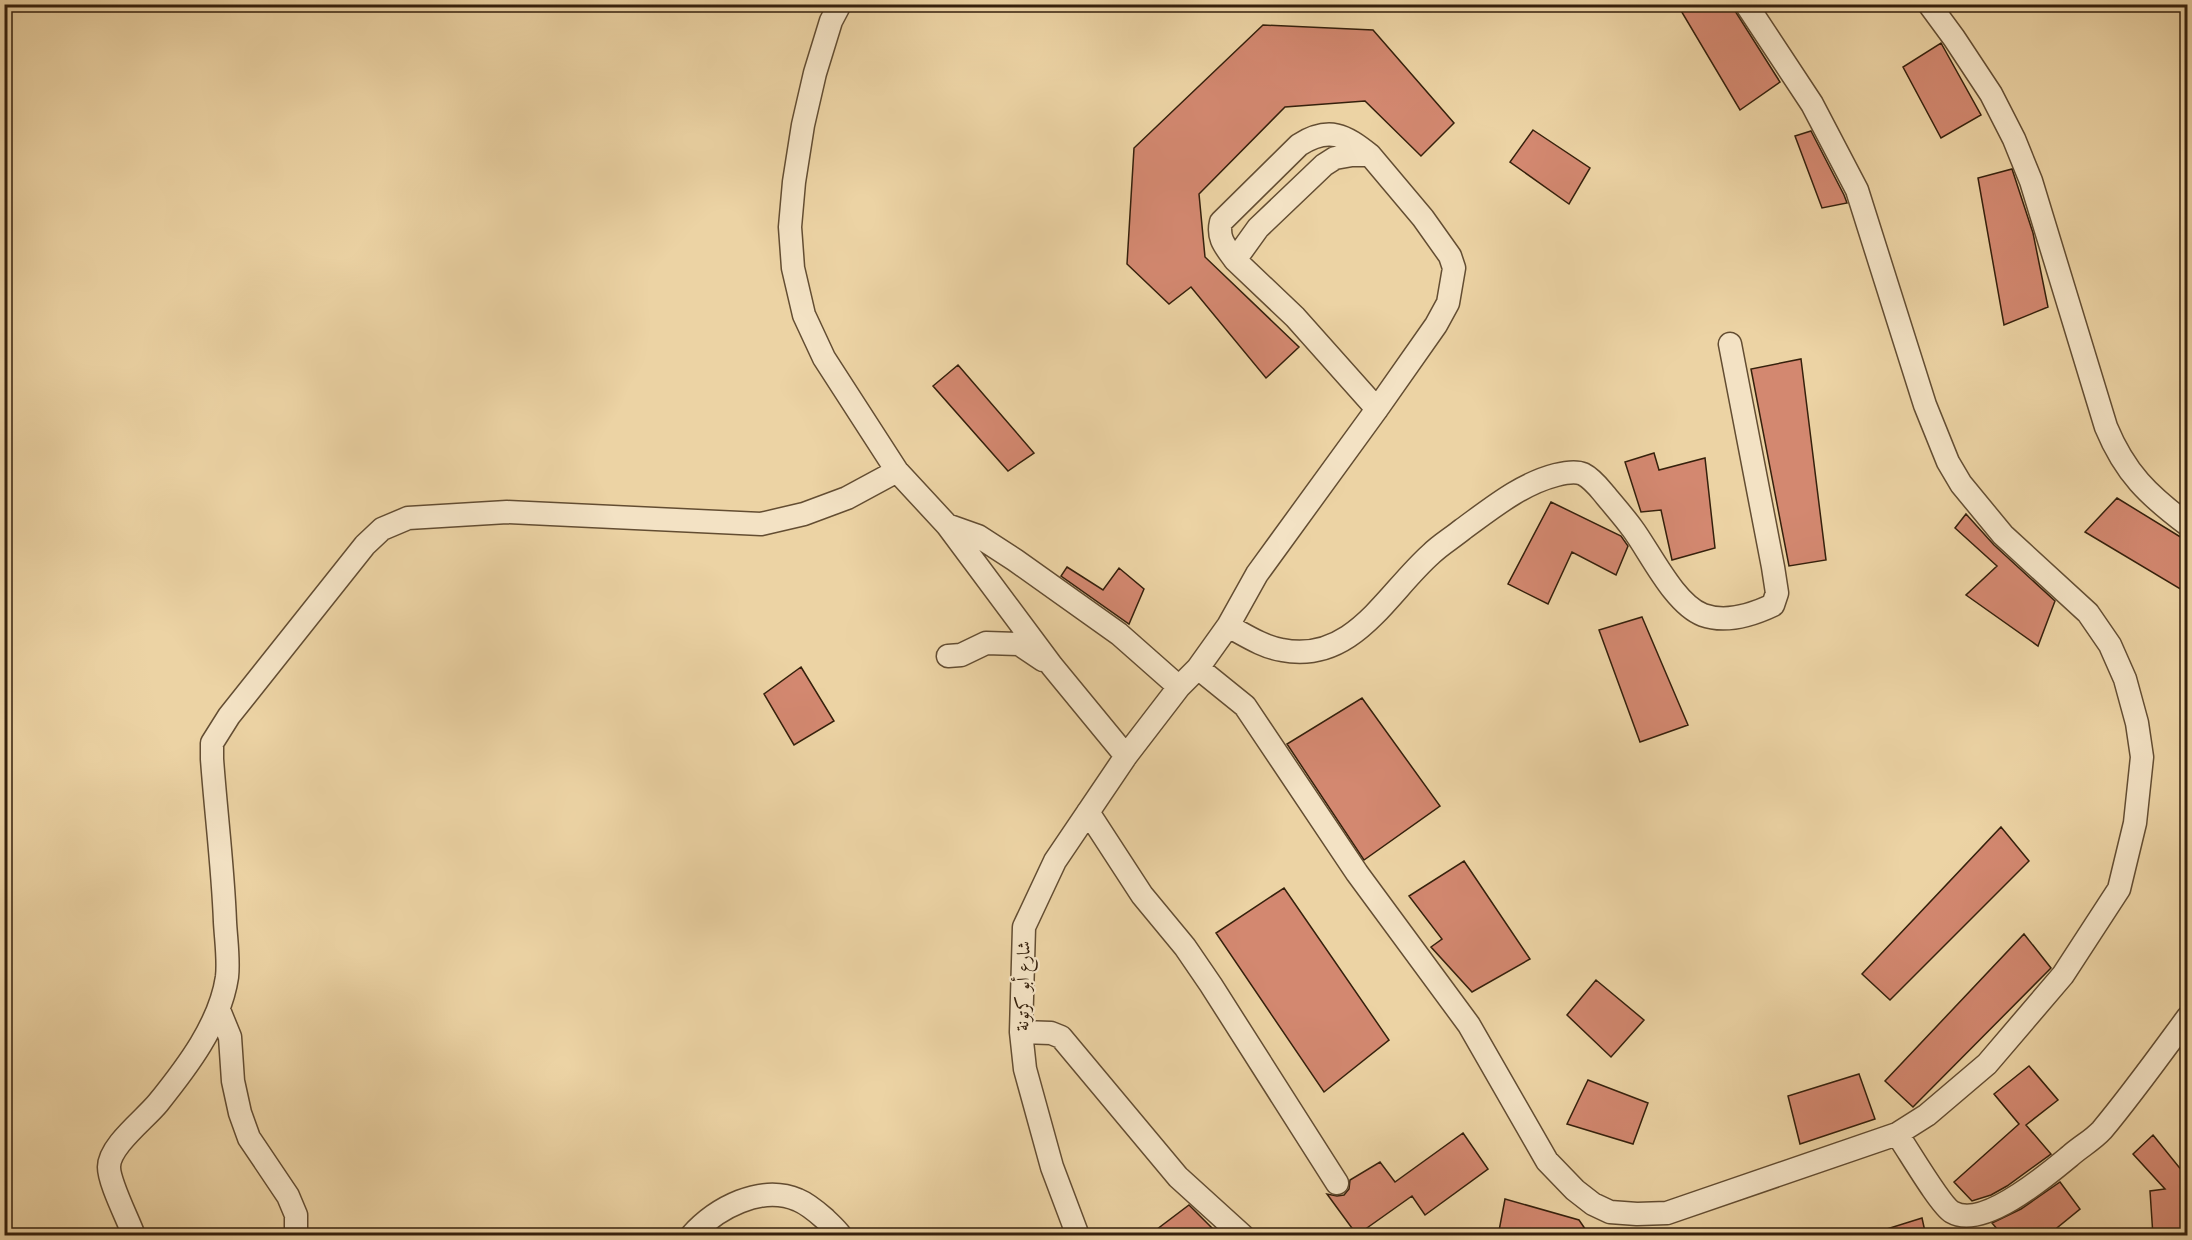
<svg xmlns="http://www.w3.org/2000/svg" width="2192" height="1240" font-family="'Old Standard TT',Amiri,serif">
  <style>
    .building { fill: #d38870; stroke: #35200c; stroke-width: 1.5 }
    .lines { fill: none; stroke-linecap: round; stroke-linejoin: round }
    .minor-casing { stroke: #634d32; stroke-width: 25 }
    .minor { stroke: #f3e2c4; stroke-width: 22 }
    .labels { text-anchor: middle; stroke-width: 4.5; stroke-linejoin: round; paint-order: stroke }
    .street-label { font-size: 18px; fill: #35200c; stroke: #f3e2c4 }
  </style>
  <rect width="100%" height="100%" fill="#ecd3a4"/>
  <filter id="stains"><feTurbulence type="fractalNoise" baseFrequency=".00333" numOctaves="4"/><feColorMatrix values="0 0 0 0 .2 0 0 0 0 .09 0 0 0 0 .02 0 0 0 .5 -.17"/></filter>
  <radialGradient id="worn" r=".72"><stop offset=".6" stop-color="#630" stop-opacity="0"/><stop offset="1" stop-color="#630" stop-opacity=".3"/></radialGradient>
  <path class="building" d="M1677 4H1733L1735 11 1780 82 1740 110Z
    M1263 25 1373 30 1454 123 1421 156 1365 101 1285 107 1199 194 1205 257 1299 347 1266 378 1191 287 1169 304 1127 264 1134 148Z
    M1941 43 1981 115 1941 138 1903 67Z
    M1533 130 1590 168 1569 204 1510 162Z
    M1811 131 1844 195 1847 203 1822 208 1795 136Z
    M2012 169 2033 233 2048 307 2004 325 1978 178Z
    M1801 359 1826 560 1789 566 1751 369Z
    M958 365 1034 453 1008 471 933 386Z
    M1654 453 1659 470 1705 458 1715 548 1672 560 1661 510 1641 512 1625 462Z
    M2117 498 2187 541V593L2085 532Z
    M1551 502 1621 536 1628 546 1616 575 1572 552 1548 604 1508 584Z
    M1966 514 1994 545 2055 601 2038 646 1966 595 1997 566 1955 528Z
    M1067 567 1103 590 1119 568 1144 589 1129 624 1061 576Z
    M1642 617 1688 725 1640 742 1599 630Z
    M801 667 834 721 794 745 764 694Z
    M1362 698 1440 806 1364 860 1287 744Z
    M2001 827 2029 861 1890 1000 1862 974Z
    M1464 861 1530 959 1472 992 1431 947 1442 939 1409 896Z
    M1284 888 1389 1040 1324 1092 1216 933Z
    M2024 934 2051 968 1913 1107 1885 1081Z
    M1596 980 1644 1020 1611 1057 1567 1015Z
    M2029 1066 2058 1100 2026 1125 2051 1154 2007 1186 1991 1195 1972 1201 1954 1182 2019 1124 1994 1094Z
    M1859 1074 1875 1119 1800 1144 1788 1096Z
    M1588 1080 1648 1103 1633 1144 1567 1124Z
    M1463 1133 1488 1169 1425 1215 1412 1196 1357 1235 1327 1194 1337 1196 1344 1195 1349 1189 1350 1180 1380 1162 1395 1182Z
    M2153 1135 2187 1177V1236H2153L2150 1191 2165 1189 2133 1154Z
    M2060 1182 2080 1209 2047 1236H2003L1992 1223 2021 1209Z
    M1505 1199 1579 1220 1590 1236H1498Z
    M1189 1205 1220 1236H1148Z
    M1922 1218 1926 1236H1877V1232Z"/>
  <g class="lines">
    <g class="minor-casing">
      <path id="minor" d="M840 4 831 21 815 73 803 125 794 182 790 227 793 268 804 315 824 358 897 471 947 525 1052 666 1126 756
        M1929 4 1954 38 1991 94 2014 139 2031 181 2106 427C2125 473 2148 495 2188 525
        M1235 260C1226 247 1217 239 1221 222L1299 145C1329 126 1345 135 1370 155
        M947 525 978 536 1015 560 1119 634 1179 687
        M1228 626 1257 574 1377 409 1436 325 1448 303 1454 268 1450 256 1423 218 1370 155H1352L1335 158 1324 165 1258 228 1235 260 1295 317 1377 409
        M948 656 961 655 986 643 1019 644 1043 660
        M1198 668 1245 706 1357 873 1469 1025 1547 1161 1575 1190 1593 1204 1610 1212 1637 1214 1667 1213 1897 1134 1927 1115 1987 1064 2063 975 2119 889 2135 823 2142 757 2137 723 2125 679 2110 645 2088 613 2003 535 1961 484 1948 462 1925 405 1857 190 1812 104 1746 4
        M1088 812 1142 895 1185 947 1211 985 1337 1183
        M219 1010 230 1037 233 1081 240 1113 249 1138 288 1196 296 1215V1236
        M1021 1032 1051 1033 1061 1037 1178 1177 1243 1236
        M1897 1134C1907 1148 1940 1205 1952 1212 1983 1230 2047 1175 2070 1156 2080 1147 2093 1140 2102 1130 2132 1094 2160 1055 2188 1017
        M134 1236C128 1219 109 1183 109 1167 109 1146 145 1119 158 1103 187 1067 220 1024 227 977 229 960 226 940 225 922 223 868 216 814 212 759V743L229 716 365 545 382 529 408 518 507 512 761 524 804 514 847 498 897 471
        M691 1236C716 1208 761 1184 798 1200 808 1204 817 1212 825 1219 830 1224 836 1229 841 1236
        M1078 1236 1052 1167 1025 1069 1021 1032 1024 927 1055 861 1126 756 1179 687 1198 668 1228 626C1245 635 1263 647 1282 650 1353 664 1386 594 1431 554 1440 545 1452 538 1463 529 1492 508 1521 484 1556 475 1564 473 1576 471 1583 474 1593 479 1600 489 1606 496 1615 507 1624 517 1632 528 1650 552 1674 604 1703 615 1725 623 1752 615 1773 605L1777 593 1773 567 1730 344"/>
    </g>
    <use href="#minor" class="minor"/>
  </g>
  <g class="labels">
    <g class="street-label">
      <text transform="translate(1023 986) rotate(-89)" y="6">شارع أبو كرتونة</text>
    </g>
  </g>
  <rect width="2192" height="1240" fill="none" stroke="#ecd3a4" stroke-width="24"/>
  <rect x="6" y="6" width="2180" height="1228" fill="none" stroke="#35200c" stroke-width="3"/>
  <rect x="12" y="12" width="2168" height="1216" fill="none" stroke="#35200c" stroke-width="1.5"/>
  <rect width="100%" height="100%" filter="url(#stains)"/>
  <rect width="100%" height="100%" fill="url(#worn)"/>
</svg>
